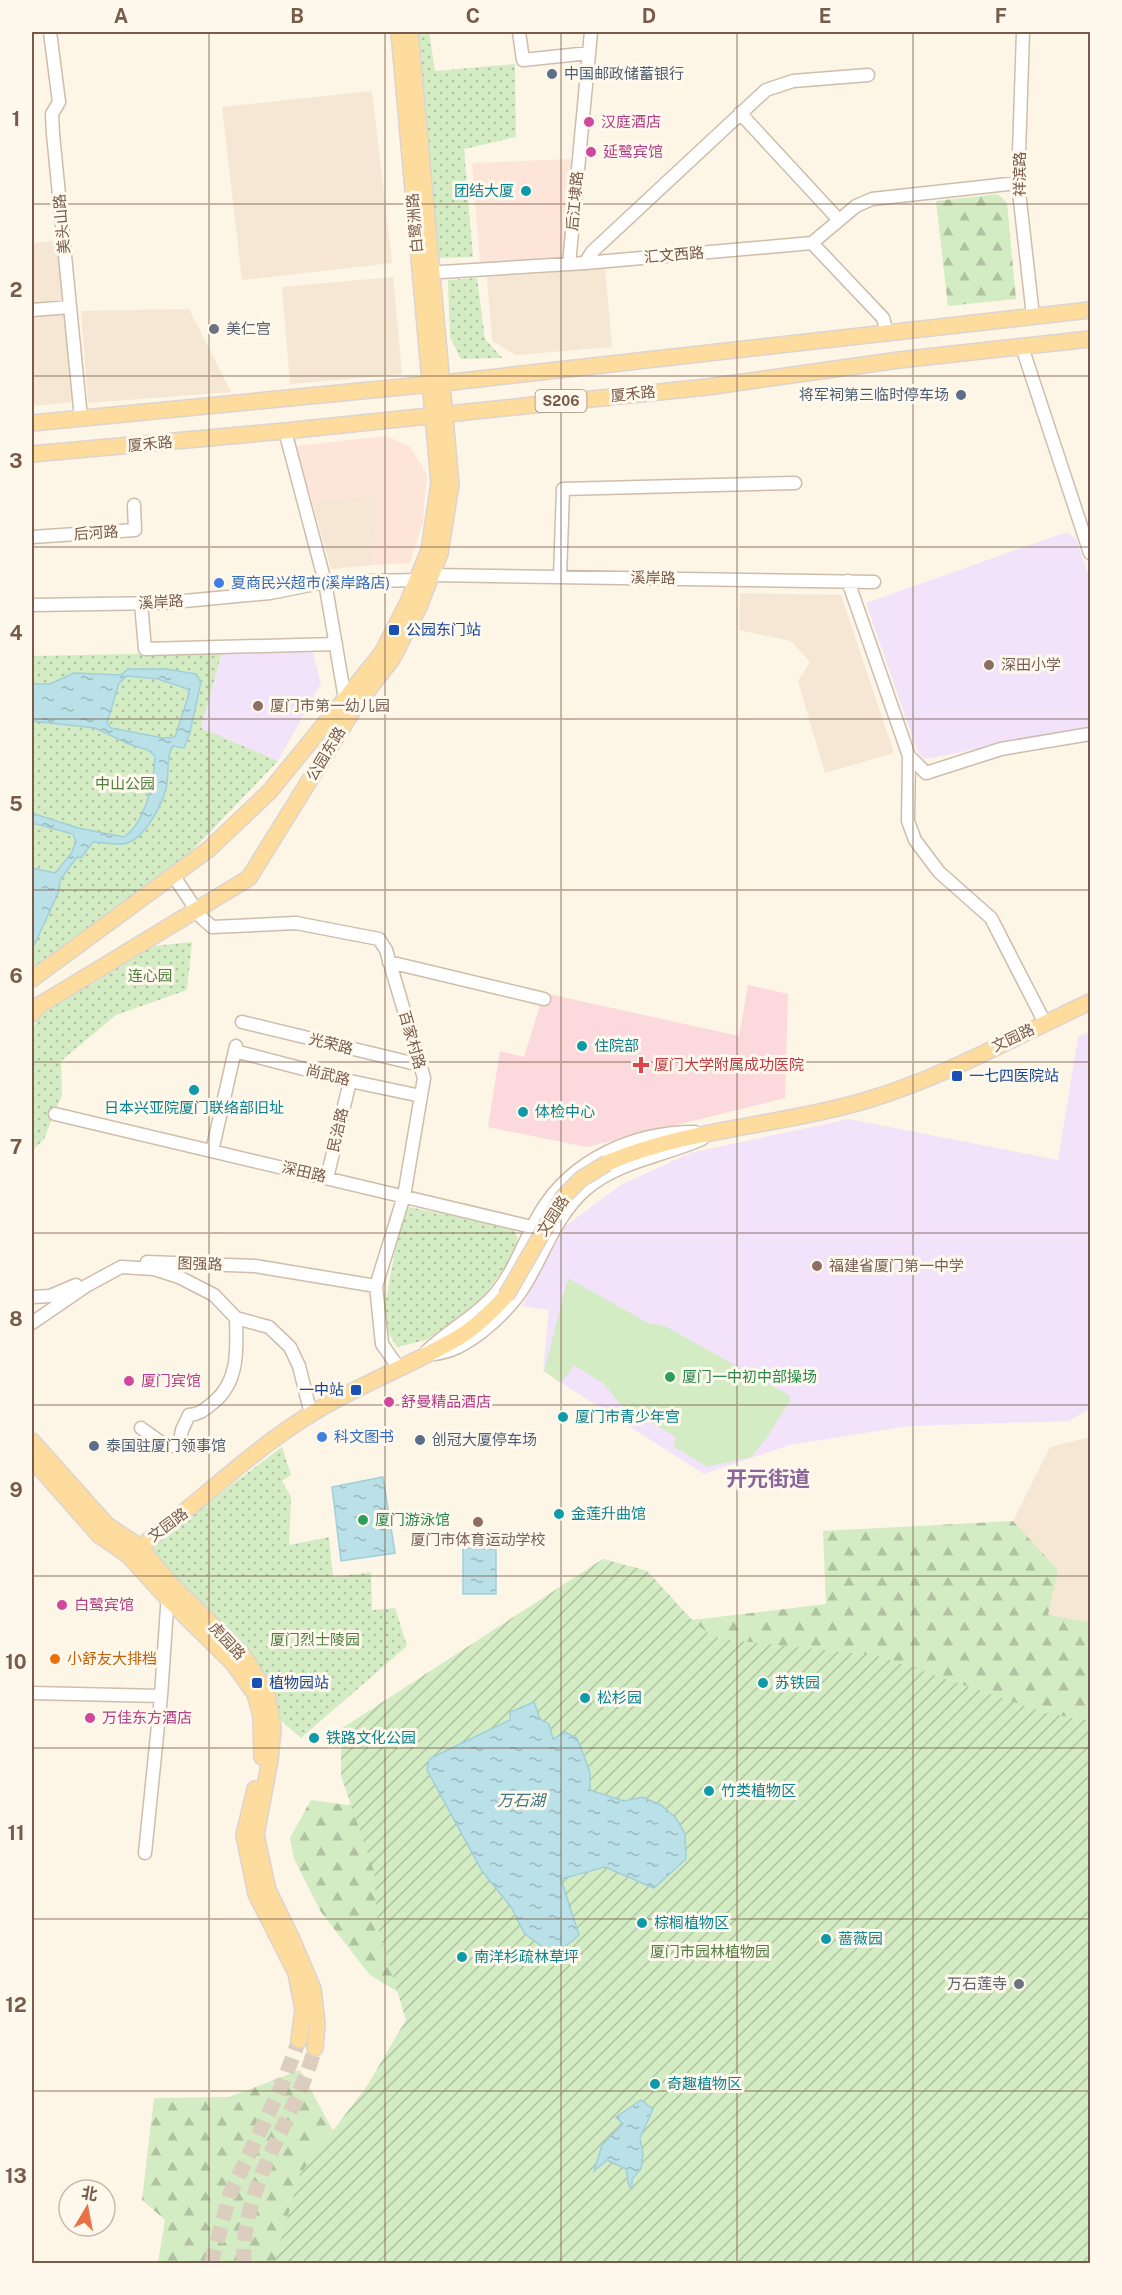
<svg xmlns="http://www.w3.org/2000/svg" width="1122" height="2295" font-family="'Public Sans','Noto Sans SC',sans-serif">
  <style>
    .residential { fill: #f5e7d4 }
    .commercial { fill: #fee5da }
    .education { fill: #f2e3fa }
    .medical { fill: #fbd9dc }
    .grass { fill: #d3ecc4 }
    .forest { fill: url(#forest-firs) }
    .park { fill: url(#park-dots) }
    .garden { fill: url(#garden-furrows) }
    .water { fill: url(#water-ripples); stroke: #a0cfda; stroke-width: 1.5; fill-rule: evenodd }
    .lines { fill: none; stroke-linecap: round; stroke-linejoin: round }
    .major-tunnel { stroke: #dccebf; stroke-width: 15; stroke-dasharray: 15 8; stroke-linecap: butt }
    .minor-casing { stroke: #cfbdac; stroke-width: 15 }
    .major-casing { stroke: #dcd4d0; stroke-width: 18 }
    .minor { stroke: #fff; stroke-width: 12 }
    .major { stroke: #fddc9d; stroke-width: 15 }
    .major-bridge-casing { stroke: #dcd4d0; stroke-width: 18; stroke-linecap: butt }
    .major-bridge { stroke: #fddc9d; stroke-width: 15 }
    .grid { fill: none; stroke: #785b4a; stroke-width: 1.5; stroke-opacity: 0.55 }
    .service-dot { fill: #5c6f8a; stroke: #fff9ed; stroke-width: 2 }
    .hotel-dot { fill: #d1479c; stroke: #fff9ed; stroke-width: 2 }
    .culture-dot { fill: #0f9aa8; stroke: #fff9ed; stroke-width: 2 }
    .worship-dot { fill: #6b7280; stroke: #fff9ed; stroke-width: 2 }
    .shop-dot { fill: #3f7fe0; stroke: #fff9ed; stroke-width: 2 }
    .transit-dot { fill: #1a4fb4; stroke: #fff9ed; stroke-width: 2 }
    .education-dot { fill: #8d6e63; stroke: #fff9ed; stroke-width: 2 }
    .health-dot { fill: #e0444e; stroke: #fff9ed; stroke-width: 2 }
    .leisure-dot { fill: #2e9e5b; stroke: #fff9ed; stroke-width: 2 }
    .food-dot { fill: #e8710a; stroke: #fff9ed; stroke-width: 2 }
    .labels { text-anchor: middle; stroke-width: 6; stroke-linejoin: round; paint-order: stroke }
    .shield { fill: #fff9ed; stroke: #a08a7b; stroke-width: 1.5 }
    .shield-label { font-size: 14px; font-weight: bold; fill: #785b4a }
    .service-label { font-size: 15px; fill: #4e5e75; stroke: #fff9ed; text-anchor: start }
    .hotel-label { font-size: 15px; fill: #b23c85; stroke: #fff9ed; text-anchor: start }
    .street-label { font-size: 15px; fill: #785b4a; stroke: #fff9ed }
    .culture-label { font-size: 15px; fill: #0d838f; stroke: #fff9ed; text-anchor: start }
    .worship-label { font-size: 15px; fill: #5b616d; stroke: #fff9ed; text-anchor: start }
    .shop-label { font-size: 15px; fill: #366cbe; stroke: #fff9ed; text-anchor: start }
    .transit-label { font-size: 15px; fill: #164399; stroke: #fff9ed; text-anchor: start }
    .education-label { font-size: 15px; fill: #785e54; stroke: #fff9ed; text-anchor: start }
    .park-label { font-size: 15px; fill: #527e41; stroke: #fff9ed }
    .health-label { font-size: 15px; fill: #be3a42; stroke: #fff9ed; text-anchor: start }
    .leisure-label { font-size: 15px; fill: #27864d; stroke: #fff9ed; text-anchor: start }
    .food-label { font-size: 15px; fill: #c56008; stroke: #fff9ed; text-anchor: start }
    .water-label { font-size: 16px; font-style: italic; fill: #3f7784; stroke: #fff9ed }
    .district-label { font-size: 21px; font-weight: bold; fill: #8a659b; stroke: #fff9ed }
    .neatline { fill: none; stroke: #785b4a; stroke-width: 2 }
    .grid-label { font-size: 20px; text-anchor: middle; font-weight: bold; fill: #785b4a }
  </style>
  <defs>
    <pattern id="forest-firs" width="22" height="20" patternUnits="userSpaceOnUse" patternTransform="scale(1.5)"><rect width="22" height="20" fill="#d3ecc4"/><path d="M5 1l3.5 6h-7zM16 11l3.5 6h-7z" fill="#b0c2a1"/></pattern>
    <pattern id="park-dots" width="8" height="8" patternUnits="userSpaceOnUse" patternTransform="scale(1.5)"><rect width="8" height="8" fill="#d3ecc4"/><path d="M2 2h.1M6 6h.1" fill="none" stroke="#b0c2a1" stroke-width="1.8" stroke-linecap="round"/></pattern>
    <pattern id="garden-furrows" width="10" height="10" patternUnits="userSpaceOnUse" patternTransform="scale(1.5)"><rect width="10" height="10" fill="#d3ecc4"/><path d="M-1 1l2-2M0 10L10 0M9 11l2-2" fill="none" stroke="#b0c2a1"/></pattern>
    <pattern id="water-ripples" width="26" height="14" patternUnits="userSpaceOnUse" patternTransform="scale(1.5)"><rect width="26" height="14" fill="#bae0e8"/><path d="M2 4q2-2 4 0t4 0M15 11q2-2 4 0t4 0" fill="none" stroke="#9cb9be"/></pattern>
  </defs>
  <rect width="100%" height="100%" fill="#fdf5e6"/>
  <path class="residential" d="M372 91 392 263 242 280 222 107Z
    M63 240 75 402 32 406V243Z
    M605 268 612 347 516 355 492 341 487 277Z
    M393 277 402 374 290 384 282 287Z
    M189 309 231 392 88 403 81 311Z
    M378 494 373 565 331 569 312 501Z
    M740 593 841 595 894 753 825 773 798 681 810 662 791 641 739 630Z
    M1090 1437V1622L1048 1615 1013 1521 1050 1447Z"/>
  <path class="commercial" d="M571 159 565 259 480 263 472 163Z
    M387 436 410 447 427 474 423 523 410 563 373 565 378 495 312 501 295 446Z"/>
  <path class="education" d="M1067 532 1076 539 1090 579V727L925 759 918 753 866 603Z
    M312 650 321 683 278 761 201 728 222 652Z
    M1090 1031V1408L1069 1421 909 1426 789 1445 704 1474 543 1371 549 1310 522 1306 565 1226 621 1185 690 1153 849 1119 1058 1160 1078 1037Z"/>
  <path class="medical" d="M748 985 788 994 785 1098 587 1147 488 1127 500 1051 524 1057 544 993 739 1036Z"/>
  <path class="grass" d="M568 1278 648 1323 665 1326 790 1396V1401L766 1439 751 1457 707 1467 673 1446 676 1437 621 1405 604 1384 574 1365 561 1383 544 1371Z"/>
  <path class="forest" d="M998 194 1007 203 1016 299 948 306 936 201Z
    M1013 1521 1058 1570 1048 1615 1090 1622V2263H158L165 2220 142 2200 154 2098 229 2097 300 2070 332 2129 366 2135 421 2007 369 1974 321 1912 294 1859 290 1838 311 1800 347 1805 385 1794 368 1742 390 1698 603 1559 647 1571 692 1620 826 1604 823 1531Z"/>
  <path class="park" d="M416 32H429L435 71 515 64 516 137 464 149 473 257 436 258Z
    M477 278 485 339 502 358 461 359 450 337 448 280Z
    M222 652 201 728 278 761 185 858 32 972V656Z
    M192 942 187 990 116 1015 61 1061 62 1095 44 1139 32 1151V1029L45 1011 109 963 155 946Z
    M403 1206 513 1227 518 1240 509 1262 478 1304 426 1340 397 1347 382 1322Z
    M282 1447 291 1475 282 1481 291 1497 289 1545 329 1537 333 1577 371 1572 372 1610 395 1608 407 1646 301 1738 276 1716 263 1676 243 1643 143 1551Z"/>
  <path class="garden" d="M603 1559 647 1571 692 1620 714 1638 878 1656 1046 1713 1090 1721V2263L274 2264 300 2174 367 2086 406 2020 378 1928 374 1871 341 1776V1729Z"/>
  <path class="water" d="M128 669H166L196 674 201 682 190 732 184 748 173 746C166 757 169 770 167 783 165 802 143 843 122 844 112 845 102 842 93 842L81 858 77 857 60 880 59 891 32 950V868L55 873 71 854 76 842 73 834 32 823V813L78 828 124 837C146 822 154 781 155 756L148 750 131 745 95 728 32 721V684H50L74 673 121 675ZM127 676 158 679 188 689 189 694 175 737 163 738 111 728 107 723 119 683Z
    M383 1477 395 1553 341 1561 332 1487Z
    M463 1548 496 1549V1594H463Z
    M534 1702 540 1719 549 1724 553 1739 565 1732 577 1738 590 1772V1790L624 1801 642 1797 661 1805 676 1818 685 1834 686 1859 654 1888 605 1867 561 1879 579 1935 554 1956 524 1933 511 1907 482 1871 427 1770 429 1760 435 1756 510 1720V1712Z
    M641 2100 653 2109 640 2138 643 2154 641 2169 632 2179V2188L629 2186 626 2169 607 2160 594 2171 602 2145 623 2124 616 2117Z"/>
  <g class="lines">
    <path class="major-tunnel" d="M211 2264 230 2194 283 2083 299 2040
      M244 2264C240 2185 295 2121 315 2048"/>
    <g class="minor-casing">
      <path id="minor" d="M50 32 59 102 52 114 53 134 81 418
        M519 32 523 60 589 53
        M1023 32 1018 183 1033 316
        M740 113 838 219
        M812 243 856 206 872 199 1018 183
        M585 263 592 252 766 90 793 81 868 75
        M569 264 591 32
        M425 273 585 263 812 243 883 318 887 332
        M32 310 70 307
        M1022 347 1090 553
        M285 431 325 582 345 699
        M32 537 135 530 134 505
        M432 575 874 582
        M560 577 563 489 795 483
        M848 581 909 756 908 821 915 840 939 872 991 918 1045 1023
        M141 603 145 649 336 644
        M32 605 163 603 270 593 325 582 417 580
        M909 756 926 773 1001 749 1090 734
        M173 875 201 917 212 927 296 923 379 939 386 950 424 1078 404 1196 376 1286 382 1344 398 1367
        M389 962 544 999
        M242 1022 420 1065
        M235 1051 350 1081 421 1096
        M55 1114 553 1232
        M212 1151 236 1046
        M327 1178 350 1081
        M147 1262 255 1266 376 1286
        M32 1297 50 1296 76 1285
        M32 1323 86 1286 121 1267 154 1269 179 1277 214 1295 236 1318 269 1327 290 1347 299 1366 311 1414
        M426 1352C448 1330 476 1317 496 1293 515 1270 525 1239 540 1213 572 1159 634 1132 695 1132
        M434 1354C451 1352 464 1345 479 1334 497 1320 513 1305 525 1285 545 1252 556 1215 586 1189 619 1161 664 1156 702 1139
        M141 1428 166 1446 179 1445 182 1430 189 1415C201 1414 205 1409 214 1402 239 1381 237 1349 236 1318
        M32 1693 161 1696 168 1593
        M145 1853 161 1696"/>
    </g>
    <g class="major-casing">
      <path id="major" d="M32 423 443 383 1090 310
        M32 454 285 431 707 387 899 360 1090 339
        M32 979 209 849 270 791 345 699 382 653 408 602 429 550 439 483 399 32
        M32 1014 38 1006 249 878 355 707 392 659 419 607 440 553 451 484 410 32
        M607 1163C688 1128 780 1126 864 1101 943 1078 1016 1036 1090 1002
        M32 1441 107 1525 140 1547 169 1582 243 1655 267 1694 273 1728 270 1760 256 1835 268 1890 291 1937 313 1989 317 2024 315 2048
        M32 1459 99 1535 128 1555 168 1599 233 1663 255 1694 261 1716 262 1757
        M133 1552C194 1508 247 1453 311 1414 359 1384 413 1365 461 1336 478 1325 492 1311 506 1296
        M255 1789 244 1835 256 1894 296 1973 303 2009 299 2040"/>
    </g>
    <use href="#minor" class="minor"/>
    <use href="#major" class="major"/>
    <g class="major-bridge-casing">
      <path id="major-bridge" d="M506 1296 563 1197 581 1179 607 1163"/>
    </g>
    <use href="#major-bridge" class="major-bridge"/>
  </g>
  <path class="grid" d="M209 32V2264M385 32V2264M561 32V2264M737 32V2264M913 32V2264M32 204H1090M32 376H1090M32 547H1090M32 719H1090M32 890H1090M32 1062H1090M32 1233H1090M32 1405H1090M32 1576H1090M32 1748H1090M32 1919H1090M32 2091H1090"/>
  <g class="service-dot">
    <circle cx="552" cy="74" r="6"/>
    <circle cx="961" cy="395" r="6"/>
    <circle cx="420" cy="1440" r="6"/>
    <circle cx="94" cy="1446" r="6"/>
  </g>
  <g class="hotel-dot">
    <circle cx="589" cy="122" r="6"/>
    <circle cx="591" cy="152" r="6"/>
    <circle cx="129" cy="1381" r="6"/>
    <circle cx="389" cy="1402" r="6"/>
    <circle cx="62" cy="1605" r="6"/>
    <circle cx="90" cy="1718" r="6"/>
  </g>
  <g class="culture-dot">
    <circle cx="526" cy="191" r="6"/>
    <circle cx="582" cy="1046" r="6"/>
    <circle cx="194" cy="1090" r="6"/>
    <circle cx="523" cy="1112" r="6"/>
    <circle cx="563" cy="1417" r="6"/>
    <circle cx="559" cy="1514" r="6"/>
    <circle cx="763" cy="1683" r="6"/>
    <circle cx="585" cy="1698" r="6"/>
    <circle cx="314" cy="1738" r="6"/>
    <circle cx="709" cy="1791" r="6"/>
    <circle cx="642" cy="1923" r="6"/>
    <circle cx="826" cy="1939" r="6"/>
    <circle cx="462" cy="1957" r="6"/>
    <circle cx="655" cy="2084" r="6"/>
  </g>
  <g class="worship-dot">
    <circle cx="214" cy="329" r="6"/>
    <circle cx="1019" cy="1984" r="6"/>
  </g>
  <g class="shop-dot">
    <circle cx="219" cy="583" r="6"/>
    <circle cx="322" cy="1437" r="6"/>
  </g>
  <g class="transit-dot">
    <rect x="388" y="624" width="12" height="12" rx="3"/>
    <rect x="951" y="1070" width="12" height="12" rx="3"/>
    <rect x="350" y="1384" width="12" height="12" rx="3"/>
    <rect x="251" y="1677" width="12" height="12" rx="3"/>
  </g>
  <g class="education-dot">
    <circle cx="989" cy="665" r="6"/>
    <circle cx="258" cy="706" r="6"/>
    <circle cx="817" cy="1266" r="6"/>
    <circle cx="478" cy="1522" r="6"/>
  </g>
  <path class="health-dot" d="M638 1056h6v6h6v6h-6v6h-6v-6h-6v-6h6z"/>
  <g class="leisure-dot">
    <circle cx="670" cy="1377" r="6"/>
    <circle cx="363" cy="1520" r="6"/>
  </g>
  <circle class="food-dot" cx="55" cy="1659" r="6"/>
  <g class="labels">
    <rect class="shield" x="535.5" y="390" width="51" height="22" rx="4.5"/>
    <g class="shield-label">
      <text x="561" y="406">S206</text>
    </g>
    <g class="service-label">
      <text x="564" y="79">中国邮政储蓄银行</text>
      <text x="949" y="400" text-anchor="end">将军祠第三临时停车场</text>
      <text x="432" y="1445">创冠大厦停车场</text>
      <text x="106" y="1451">泰国驻厦门领事馆</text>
    </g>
    <g class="hotel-label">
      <text x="601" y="127">汉庭酒店</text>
      <text x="603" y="157">延鹭宾馆</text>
      <text x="141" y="1386">厦门宾馆</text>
      <text x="401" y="1407">舒曼精品酒店</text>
      <text x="74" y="1610">白鹭宾馆</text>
      <text x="102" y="1723">万佳东方酒店</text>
    </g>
    <g class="street-label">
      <text transform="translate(1020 174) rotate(-90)" y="5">祥滨路</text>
      <text transform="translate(575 201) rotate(-85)" y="5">后江埭路</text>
      <text transform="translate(415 223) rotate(-95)" y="5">白鹭洲路</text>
      <text transform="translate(62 224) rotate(-95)" y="5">美头山路</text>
      <text transform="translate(674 255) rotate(-5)" y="5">汇文西路</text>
      <text transform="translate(633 394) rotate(-6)" y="5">厦禾路</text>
      <text transform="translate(150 444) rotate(-5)" y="5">厦禾路</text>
      <text transform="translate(96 533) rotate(-4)" y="5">后河路</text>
      <text transform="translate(653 578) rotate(1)" y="5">溪岸路</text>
      <text transform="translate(161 602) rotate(-3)" y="5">溪岸路</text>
      <text transform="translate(326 754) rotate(-59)" y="5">公园东路</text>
      <text transform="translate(1013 1038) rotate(-25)" y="5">文园路</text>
      <text transform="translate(412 1040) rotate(74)" y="5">百家村路</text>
      <text transform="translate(331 1044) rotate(14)" y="5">光荣路</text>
      <text transform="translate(328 1075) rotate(14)" y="5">尚武路</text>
      <text transform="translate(338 1130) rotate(-77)" y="5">民治路</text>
      <text transform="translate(304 1172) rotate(13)" y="5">深田路</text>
      <text transform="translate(553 1216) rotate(-57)" y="5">文园路</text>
      <text transform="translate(200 1264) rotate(2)" y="5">图强路</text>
      <text transform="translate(168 1525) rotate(-37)" y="5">文园路</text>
      <text transform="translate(227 1641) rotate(47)" y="5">虎园路</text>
    </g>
    <g class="culture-label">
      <text x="514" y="196" text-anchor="end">团结大厦</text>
      <text x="594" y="1051">住院部</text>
      <text x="194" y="1113" text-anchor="middle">日本兴亚院厦门联络部旧址</text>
      <text x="535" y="1117">体检中心</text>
      <text x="575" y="1422">厦门市青少年宫</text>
      <text x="571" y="1519">金莲升曲馆</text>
      <text x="775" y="1688">苏铁园</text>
      <text x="597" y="1703">松杉园</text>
      <text x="326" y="1743">铁路文化公园</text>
      <text x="721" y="1796">竹类植物区</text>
      <text x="654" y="1928">棕榈植物区</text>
      <text x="838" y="1944">蔷薇园</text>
      <text x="474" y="1962">南洋杉疏林草坪</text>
      <text x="667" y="2089">奇趣植物区</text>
    </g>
    <g class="worship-label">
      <text x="226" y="334">美仁宫</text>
      <text x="1007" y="1989" text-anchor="end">万石莲寺</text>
    </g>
    <g class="shop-label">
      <text x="231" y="588">夏商民兴超市(溪岸路店)</text>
      <text x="334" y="1442">科文图书</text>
    </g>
    <g class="transit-label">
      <text x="406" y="635">公园东门站</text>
      <text x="969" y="1081">一七四医院站</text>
      <text x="344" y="1395" text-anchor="end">一中站</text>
      <text x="269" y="1688">植物园站</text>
    </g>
    <g class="education-label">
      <text x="1001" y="670">深田小学</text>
      <text x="270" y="711">厦门市第一幼儿园</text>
      <text x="829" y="1271">福建省厦门第一中学</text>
      <text x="478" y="1545" text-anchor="middle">厦门市体育运动学校</text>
    </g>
    <g class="park-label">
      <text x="125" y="789">中山公园</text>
      <text x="150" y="981">连心园</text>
      <text x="315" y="1645">厦门烈士陵园</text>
      <text x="710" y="1957">厦门市园林植物园</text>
    </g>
    <g class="health-label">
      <text x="654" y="1070">厦门大学附属成功医院</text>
    </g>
    <g class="leisure-label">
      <text x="682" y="1382">厦门一中初中部操场</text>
      <text x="375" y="1525">厦门游泳馆</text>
    </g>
    <g class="food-label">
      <text x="67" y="1664">小舒友大排档</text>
    </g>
    <g class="water-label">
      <text x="521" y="1806">万石湖</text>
    </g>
    <g class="district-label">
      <text x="768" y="1486">开元街道</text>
    </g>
  </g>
  <rect width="1122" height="2295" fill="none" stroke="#fff9ed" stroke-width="66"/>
  <g transform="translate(87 2208) rotate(10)"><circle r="28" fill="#fff9ed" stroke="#c9baac" stroke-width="1.5"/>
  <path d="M0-4.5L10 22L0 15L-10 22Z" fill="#ea7048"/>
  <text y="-9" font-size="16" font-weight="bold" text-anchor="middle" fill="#785b4a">北</text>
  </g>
  <rect x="33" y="33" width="1056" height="2229" class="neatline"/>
  <g class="grid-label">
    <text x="121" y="23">A</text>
    <text x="297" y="23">B</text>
    <text x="473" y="23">C</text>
    <text x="649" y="23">D</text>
    <text x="825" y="23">E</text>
    <text x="1001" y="23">F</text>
    <text x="16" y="126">1</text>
    <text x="16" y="297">2</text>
    <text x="16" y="468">3</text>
    <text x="16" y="640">4</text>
    <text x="16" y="811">5</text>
    <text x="16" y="983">6</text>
    <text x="16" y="1154">7</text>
    <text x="16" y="1326">8</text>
    <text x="16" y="1497">9</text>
    <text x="16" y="1669">10</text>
    <text x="16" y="1840">11</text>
    <text x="16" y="2012">12</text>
    <text x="16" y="2183">13</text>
  </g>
</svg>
